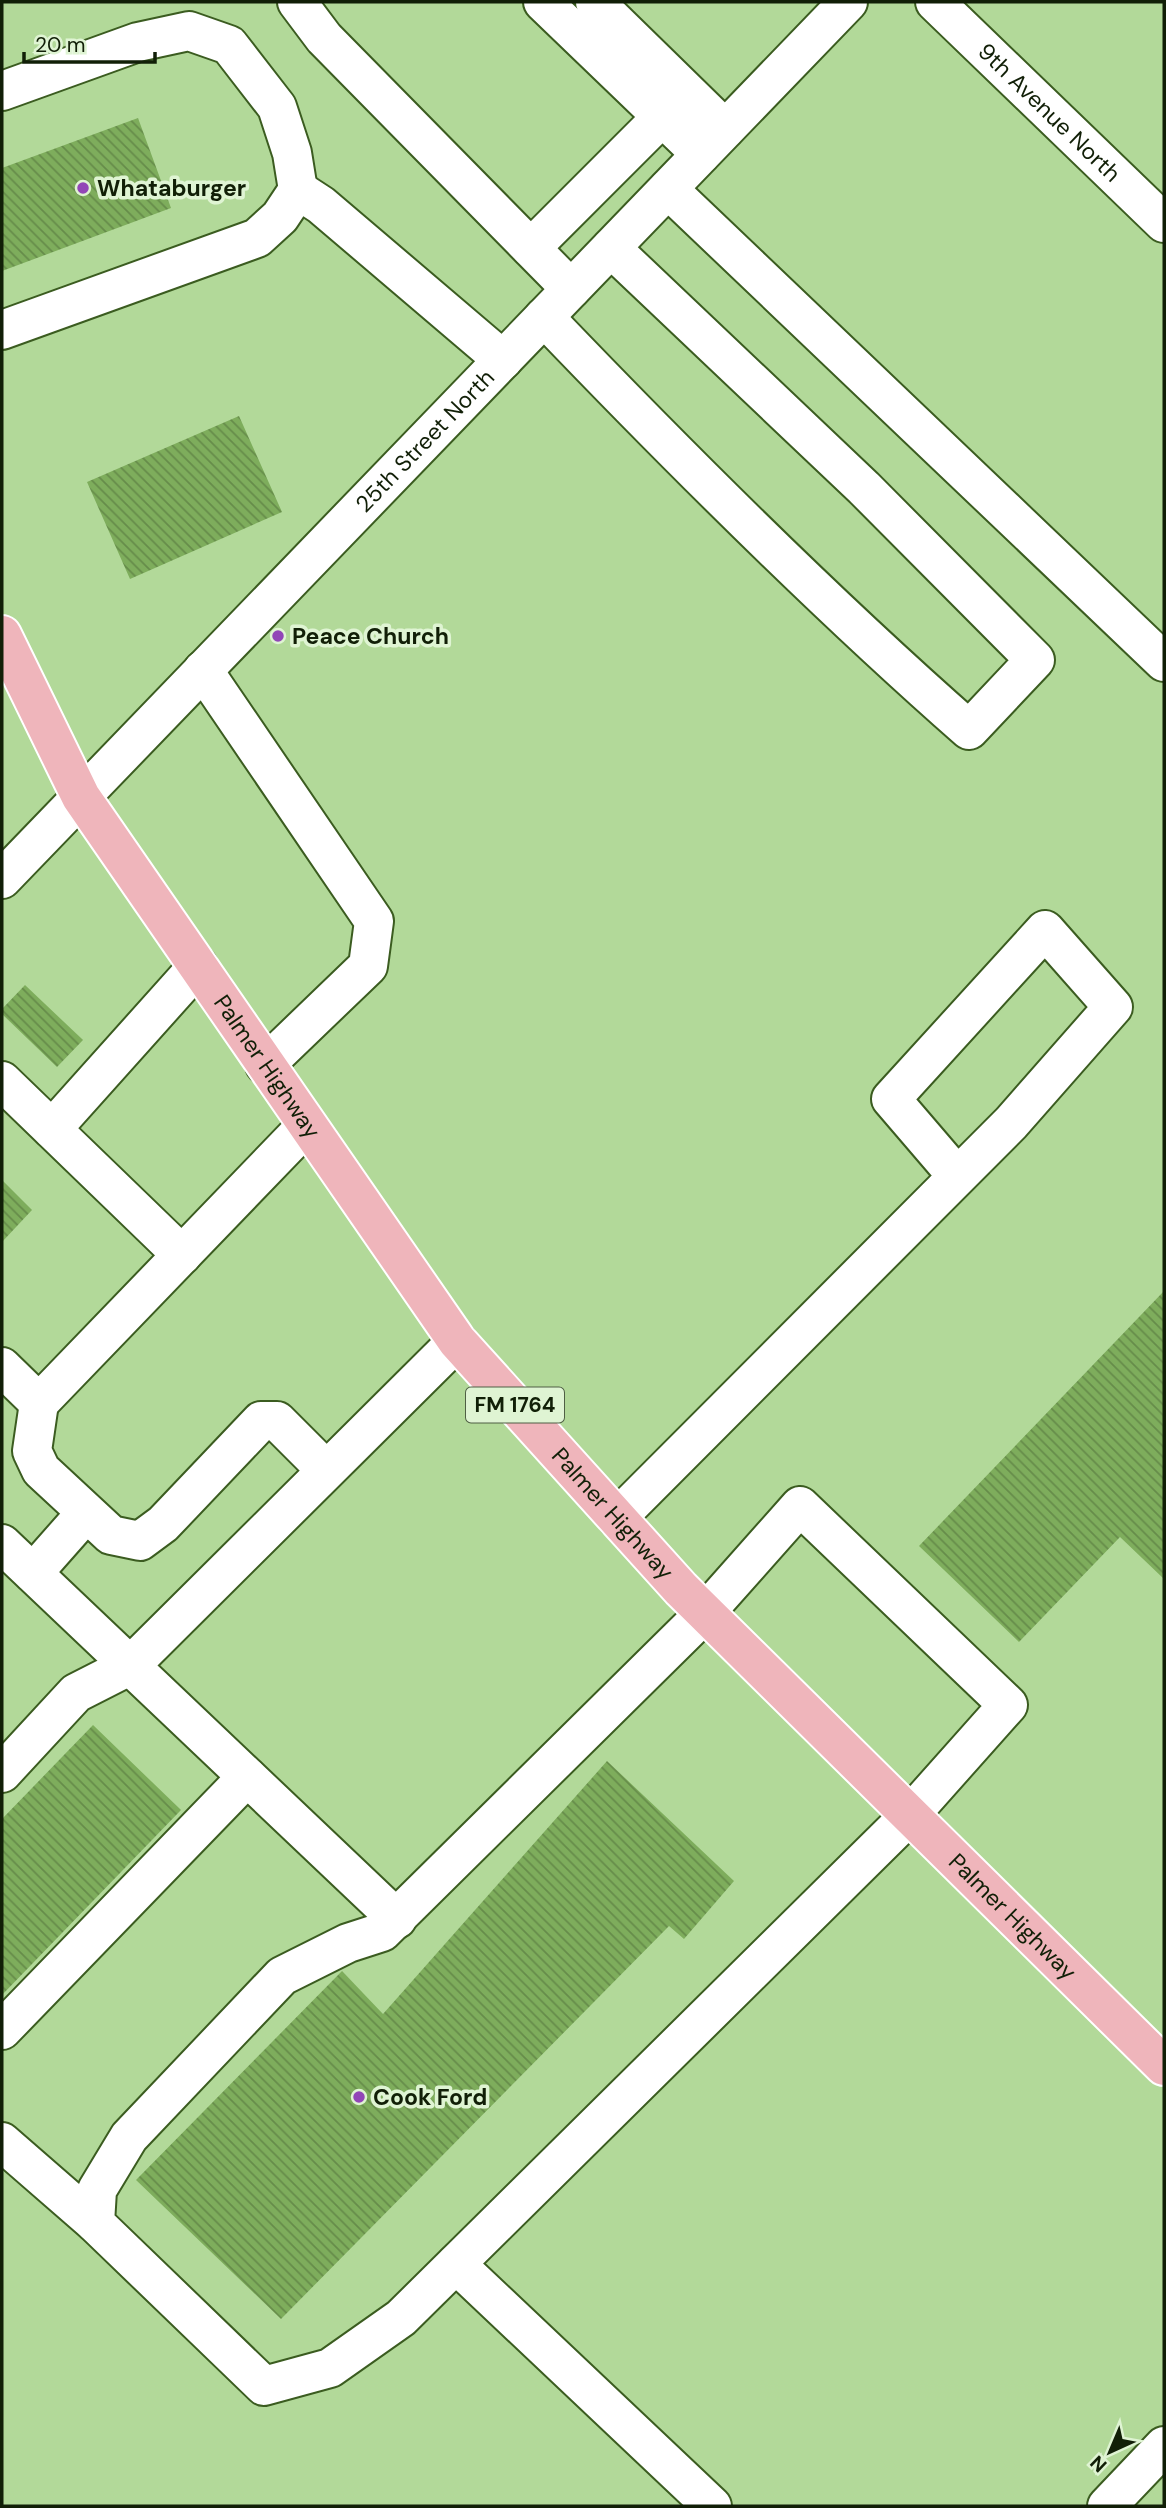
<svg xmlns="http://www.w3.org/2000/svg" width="1166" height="2508" font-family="'DM Sans',sans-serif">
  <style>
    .building { fill: url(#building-back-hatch) }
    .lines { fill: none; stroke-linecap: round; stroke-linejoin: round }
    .minor-casing { stroke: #3b5c20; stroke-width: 42 }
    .major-casing { stroke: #fff; stroke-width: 42 }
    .minor { stroke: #fff; stroke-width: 38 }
    .major { stroke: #efb5bb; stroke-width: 38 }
    .poi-dot { fill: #9246b7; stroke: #dff4d3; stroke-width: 2.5 }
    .labels { text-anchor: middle; stroke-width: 7; stroke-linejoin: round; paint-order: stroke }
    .shield { fill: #dff4d3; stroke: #4f5f44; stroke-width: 2 }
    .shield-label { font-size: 21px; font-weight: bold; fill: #111f07 }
    .street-label { font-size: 23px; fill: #111f07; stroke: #dff4d3 }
    .poi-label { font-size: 23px; font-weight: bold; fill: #111f07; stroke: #dff4d3; text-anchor: start }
  </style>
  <defs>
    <pattern id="building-back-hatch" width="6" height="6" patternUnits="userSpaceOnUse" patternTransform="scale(1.75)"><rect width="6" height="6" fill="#7ead5c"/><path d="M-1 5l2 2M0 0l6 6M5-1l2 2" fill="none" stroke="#668c4a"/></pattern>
  </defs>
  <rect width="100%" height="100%" fill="#b2d999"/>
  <path class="building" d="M138 118 171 208 2 271V168Z
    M239 416 282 512 130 579 87 482Z
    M25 985 83 1040 57 1067 2 1014V1009Z
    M2 1180 32 1210 2 1242Z
    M1164 1291V1579L1120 1537 1019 1642 919 1546Z
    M93 1725 181 1810 2 1995V1819Z
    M607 1761 734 1881 684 1939 669 1926 281 2319 136 2180 342 1971 383 2014Z"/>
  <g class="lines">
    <g class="minor-casing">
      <g id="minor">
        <path d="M297 2 324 38 571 289"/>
        <path d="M543 2 701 154"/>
        <path d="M595 2 725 129"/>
        <path id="s1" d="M935 2 1164 223"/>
        <path d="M2 91 138 42 189 31 229 45 277 107 292 153 298 190 280 217 257 238 2 330"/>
        <path d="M668 189 1164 662"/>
        <path d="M298 190 321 205 503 360"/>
        <path d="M531 248 662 117"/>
        <path d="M544 317C681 460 821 600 969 730L1035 660 864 488 611 248"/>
        <path d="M203 670 374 921 368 966 265 1065"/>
        <path id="s2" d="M2 879 848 2"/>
        <path d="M2 1081 182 1255"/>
        <path d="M52 1129 198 966"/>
        <path d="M2 1367 39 1403 307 1125"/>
        <path d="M39 1403 32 1451 41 1470 111 1535 140 1541 163 1524 261 1421H277L326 1470"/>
        <path d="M800 1506 1008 1705 910 1815 401 2318 330 2368 264 2386 95 2223 97 2190 129 2137 282 1976 348 1943 382 1932 705 1613Z"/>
        <path d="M617 1518 1011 1123 1113 1007 1045 930 891 1099 957 1176"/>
        <path d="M2 1544 397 1919"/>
        <path d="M33 1573 86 1513"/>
        <path d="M2 1773 76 1693 131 1665 457 1341"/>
        <path d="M2 2030 247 1777"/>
        <path d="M2 2142 95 2223"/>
        <path d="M456 2264 712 2506"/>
        <path d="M1107 2506 1164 2446"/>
      </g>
    </g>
    <g class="major-casing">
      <g id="major">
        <path id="s3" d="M2 635 81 797 457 1341 681 1589 1164 2066"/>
      </g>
    </g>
    <use href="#minor" class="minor"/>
    <use href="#major" class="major"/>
  </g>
  <g class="poi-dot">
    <circle cx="83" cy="188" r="7"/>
    <circle cx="278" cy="636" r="7"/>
    <circle cx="359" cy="2097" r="7"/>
  </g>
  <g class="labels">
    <rect class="shield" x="466" y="1387.5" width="98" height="35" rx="5"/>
    <g class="shield-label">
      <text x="515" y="1412">FM 1764</text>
    </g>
    <g class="street-label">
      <text dy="8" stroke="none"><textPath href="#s1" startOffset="159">9th Avenue North</textPath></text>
      <text dy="8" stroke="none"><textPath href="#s2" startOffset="609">25th Street North</textPath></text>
      <text dy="8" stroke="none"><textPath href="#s3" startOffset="508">Palmer Highway</textPath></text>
      <text dy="8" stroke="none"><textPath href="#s3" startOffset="1074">Palmer Highway</textPath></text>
      <text dy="8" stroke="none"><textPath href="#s3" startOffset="1642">Palmer Highway</textPath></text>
    </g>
    <g class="poi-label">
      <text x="97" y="196">Whataburger</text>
      <text x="292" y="644">Peace Church</text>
      <text x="373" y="2105">Cook Ford</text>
    </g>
  </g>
  <rect width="1166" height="2508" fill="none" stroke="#111f07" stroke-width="7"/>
  <g transform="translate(1110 2452) rotate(224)" stroke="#dff4d3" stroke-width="5" paint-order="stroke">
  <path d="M0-5L12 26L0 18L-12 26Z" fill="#111f07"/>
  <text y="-10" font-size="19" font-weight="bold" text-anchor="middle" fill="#111f07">N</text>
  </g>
  <path d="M24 52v10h131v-10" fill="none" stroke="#111f07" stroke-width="3.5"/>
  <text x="35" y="52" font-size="21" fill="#111f07" stroke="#dff4d3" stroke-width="5" paint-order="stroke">20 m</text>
</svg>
